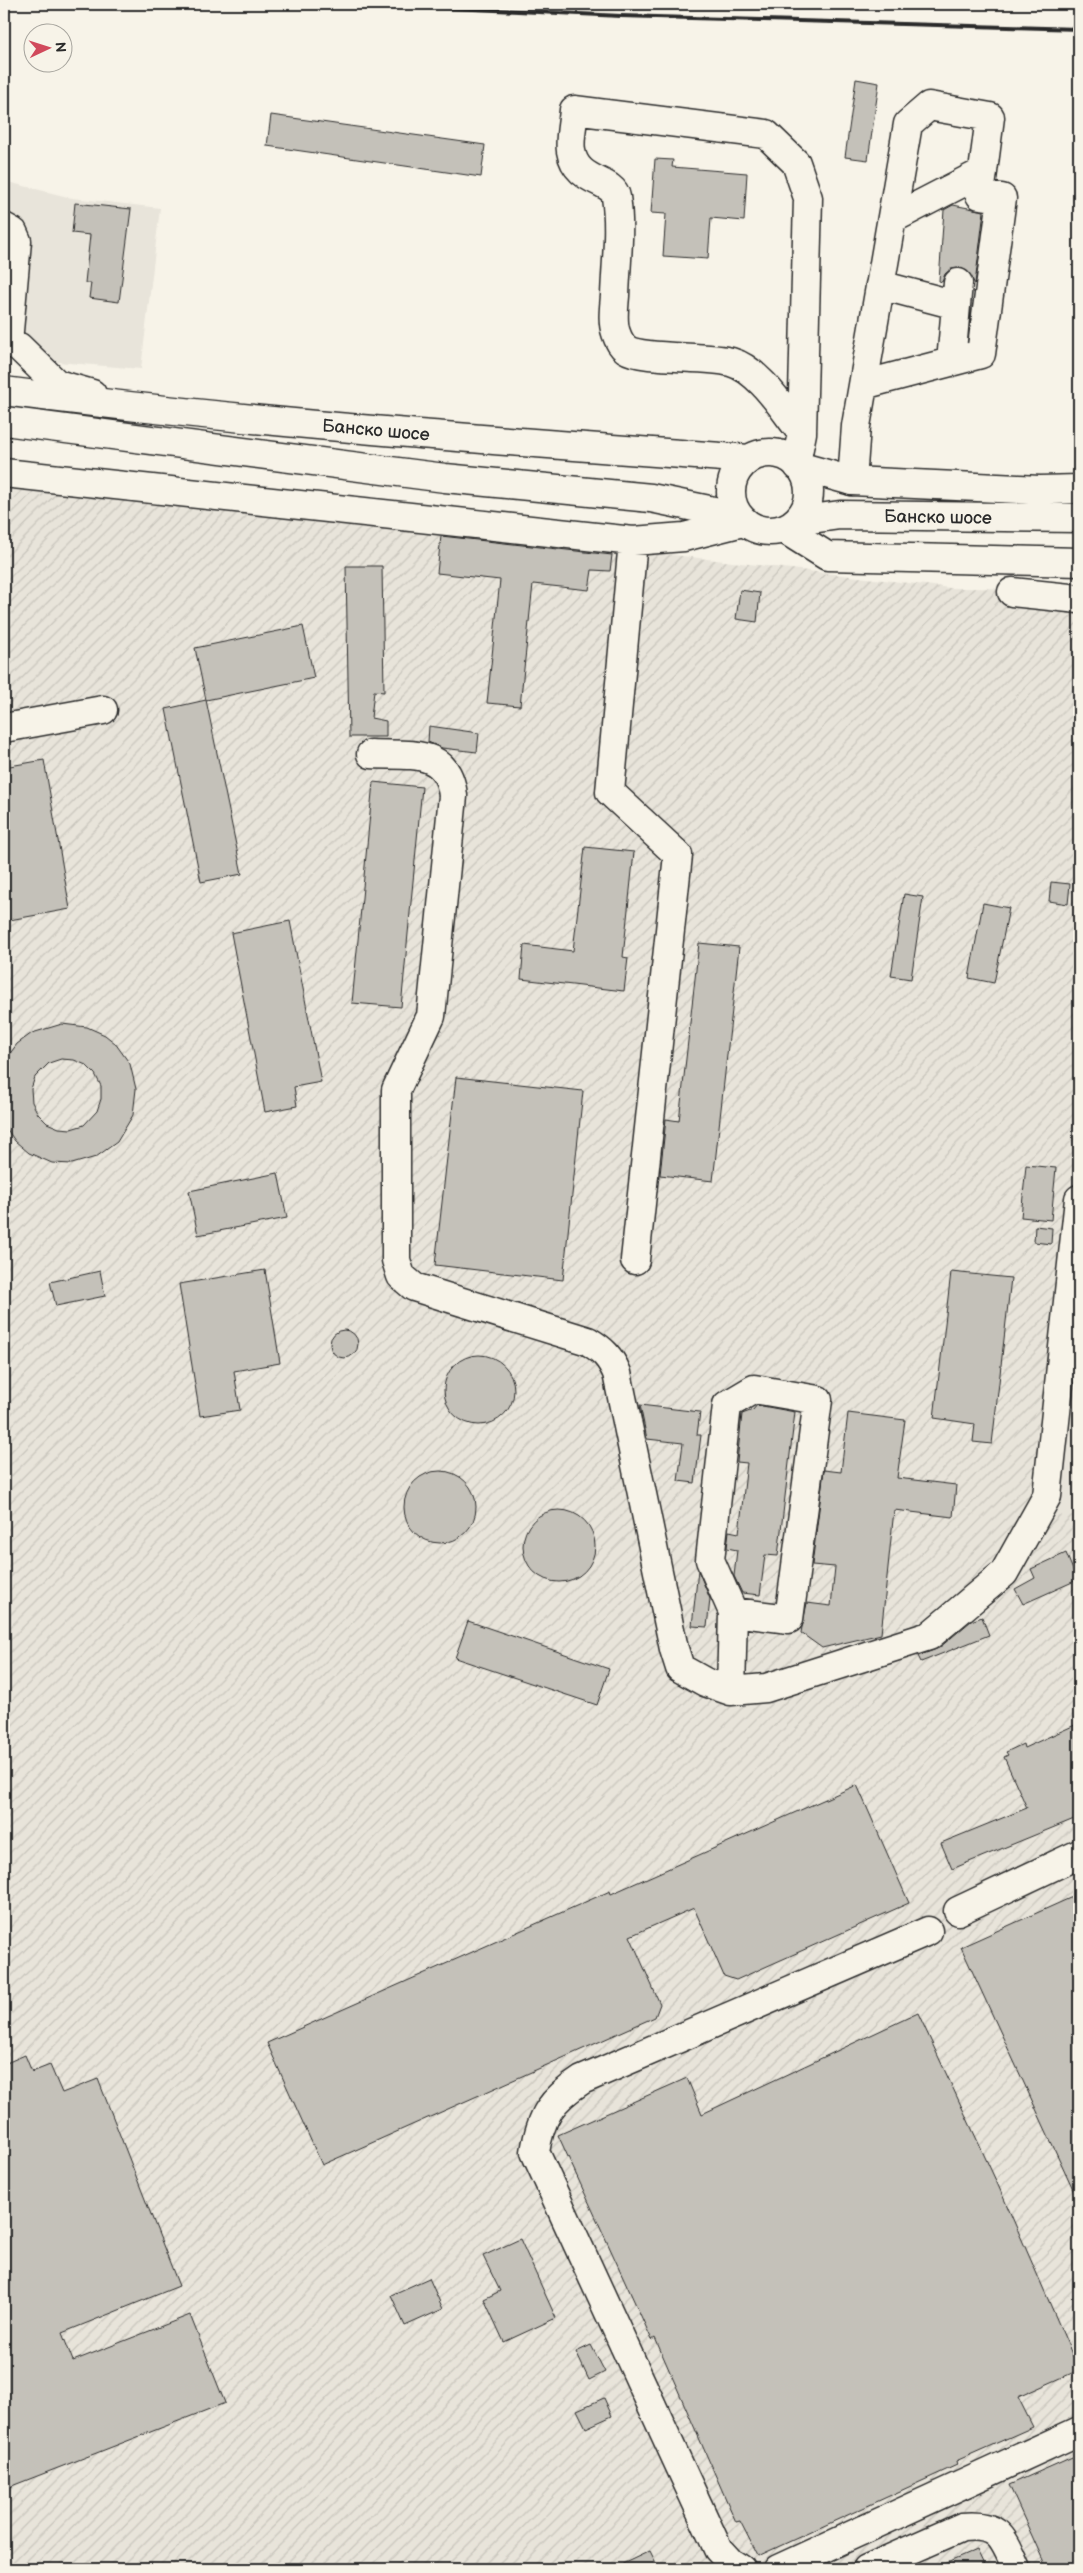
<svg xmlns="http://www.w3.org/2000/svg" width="1083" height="2573" font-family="'Balsamiq Sans',sans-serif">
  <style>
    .built { fill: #e8e4da }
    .industrial { fill: url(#industrial-furrows) }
    .building { fill: #c4c1b9; stroke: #2b2b2b; fill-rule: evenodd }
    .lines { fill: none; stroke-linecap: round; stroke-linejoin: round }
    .minor-casing { stroke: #2b2b2b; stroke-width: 31 }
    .major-casing { stroke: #2b2b2b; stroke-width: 31 }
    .minor { stroke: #f7f3e8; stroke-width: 28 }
    .major { stroke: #f7f3e8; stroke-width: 28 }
    .rail { stroke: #2b2b2b; stroke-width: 4 }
    .labels { text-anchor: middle; stroke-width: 5; stroke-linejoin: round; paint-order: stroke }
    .street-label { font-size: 18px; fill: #2b2b2b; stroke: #f7f3e8 }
  </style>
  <defs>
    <pattern id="industrial-furrows" width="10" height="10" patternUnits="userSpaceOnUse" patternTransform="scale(1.25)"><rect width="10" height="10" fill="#e8e4da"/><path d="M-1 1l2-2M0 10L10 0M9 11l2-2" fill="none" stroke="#c7c4bb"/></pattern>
  </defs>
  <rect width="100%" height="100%" fill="#f7f3e8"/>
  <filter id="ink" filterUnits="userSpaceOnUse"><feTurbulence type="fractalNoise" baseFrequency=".02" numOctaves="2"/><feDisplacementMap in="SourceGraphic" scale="10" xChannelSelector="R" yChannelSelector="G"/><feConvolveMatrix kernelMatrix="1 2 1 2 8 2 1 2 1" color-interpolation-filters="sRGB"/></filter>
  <g filter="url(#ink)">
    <path class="built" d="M4 181 72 198 160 208 141 369 57 362 4 353Z
      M1079 1296V1515H1054Z"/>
    <path class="industrial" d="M4 475 950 588 1079 589V1296L1054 1515H1079V2569H4Z"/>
    <path class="building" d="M856 79 879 83 868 160 845 157Z
      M271 115 485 145 481 177 267 146Z
      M655 159 673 160 672 167 747 173 744 221 711 218 708 259 663 256 666 214 651 213Z
      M75 203 131 209 119 302 89 298 91 283H85L90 235 72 233Z
      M953 205 984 211 975 284 967 271 960 268 951 269 945 274 942 282 939 281 944 210Z
      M441 536 612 555 610 571 592 570 589 590 533 584 520 706 487 703 500 580 437 573Z
      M346 566H382L384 692 374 691 371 718 386 721V737H349Z
      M740 590 760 593 757 622 736 619Z
      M303 626 314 678 206 700 195 648Z
      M206 700 242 874 201 882 166 709Z
      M429 726 479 733 477 752 442 748 428 742Z
      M44 760 70 909 4 921V767Z
      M373 782 422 787 401 1007 352 1003Z
      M585 847 634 852 623 957 628 958 624 991 521 979 524 945 573 951Z
      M1051 882 1070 884 1068 904 1049 901Z
      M904 894 923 897 911 979 891 976Z
      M983 903 1009 908 994 983 969 978Z
      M290 921 321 1082 294 1087 297 1106 265 1112 231 933Z
      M699 943 739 947 713 1181 660 1175 666 1119 679 1121Z
      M62 1024 87 1027 105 1035 115 1043 130 1064 136 1089 133 1115 117 1142 96 1157 72 1164 52 1163 29 1153 15 1141 4 1125 6 1059 17 1044 32 1033ZM61 1059 74 1060 86 1065 95 1074 101 1086V1099L97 1111 84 1125 71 1129 59 1128 47 1123 38 1114 32 1102 31 1089 35 1077 49 1063Z
      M456 1077 583 1091 563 1280 435 1265Z
      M1026 1165 1056 1168 1051 1220 1021 1217Z
      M278 1173 287 1218 198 1235 189 1191Z
      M1035 1226 1052 1228 1051 1244 1034 1242Z
      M265 1270 280 1363 234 1371 240 1410 200 1416 179 1284Z
      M100 1271 105 1296 56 1306 50 1282Z
      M951 1272 1011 1278 992 1444 973 1442 975 1424 934 1418Z
      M330 1344a14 14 0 1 1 28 0a14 14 0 1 1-28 0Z
      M444 1390a35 35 0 1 1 70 0a35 35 0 1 1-70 0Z
      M640 1405 700 1412 697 1435H701L695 1483 678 1481 683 1443 647 1439Z
      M757 1405 795 1412 778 1556 765 1555 760 1595 742 1593 734 1576 737 1550 727 1548 729 1531 739 1533 747 1463 737 1462 742 1414 753 1410Z
      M848 1413 905 1420 897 1478 956 1485 953 1517 894 1510 881 1634 822 1648 801 1633 802 1627 807 1603 831 1606 835 1567 812 1565 824 1470 841 1472Z
      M404 1507a36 36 0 1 1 72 0a36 36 0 1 1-72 0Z
      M523 1546a36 36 0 1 1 72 0a36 36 0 1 1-72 0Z
      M1066 1553 1077 1580 1023 1604 1015 1589 1035 1578 1031 1569Z
      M698 1570 710 1599 707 1627 692 1626Z
      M982 1617 989 1635 921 1662 918 1656 939 1648 971 1621Z
      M468 1621 609 1669 597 1705 455 1658Z
      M1075 1725 1079 1734V1817L952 1869 941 1843 1027 1808 1004 1757 1008 1755 1006 1752 1023 1744 1024 1748Z
      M857 1785 909 1903 736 1980 724 1976 694 1908 630 1936 660 2004 655 2017 322 2165 267 2043 610 1891 611 1894Z
      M1079 1894V2202L961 1947Z
      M918 2013 998 2185 1079 2370 1018 2397 1033 2427 956 2461 957 2465 758 2556 740 2521 736 2522 655 2338 652 2340 558 2135 687 2078 702 2114Z
      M25 2055 32 2072 50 2065 62 2093 98 2079 179 2286 62 2333 73 2361 190 2315 225 2403 4 2489V2064Z
      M520 2239 556 2318 504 2342 484 2299 500 2291 483 2256Z
      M429 2278 443 2309 405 2326 391 2295Z
      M591 2345 605 2372 589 2380 576 2352Z
      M604 2398 612 2416 586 2428 577 2410Z
      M1079 2454V2569H1047L1009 2485Z
      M977 2550 986 2569H933Z
      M650 2551 659 2569H612Z"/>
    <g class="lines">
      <g class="minor-casing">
        <path id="minor" d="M892 219 983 172
          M4 227 13 232 17 241 9 331
          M880 285 956 305
          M4 340 19 347 57 384 92 394
          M951 362 958 283
          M796 463 802 433 808 198 796 163 766 134 574 110C573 123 569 139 571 151 576 183 613 179 616 197 621 229 616 264 615 296 614 308 612 322 616 333 618 339 621 345 626 349 642 360 707 355 731 362 760 370 784 411 802 433
          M4 473 633 541
          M852 481 856 426 908 124 929 106 990 117 980 195 1002 198 981 354 863 385
          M784 529 827 556 1079 562
          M1012 592 1079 599
          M4 728 103 710
          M371 754C409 756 448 747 453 796L431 1016 396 1090V1260L401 1276 414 1287 588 1341C603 1350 610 1357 617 1373L674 1649 680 1668 705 1682 731 1691
          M635 1260 678 855 610 792 633 541 684 537 743 522
          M733 1612 789 1619 818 1400 754 1389 727 1405 710 1560 733 1612 731 1691 766 1688 929 1636 1004 1573 1047 1496 1079 1199
          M958 1911 1079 1854
          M741 2569 730 2562 718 2549 535 2152C541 2115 551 2100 582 2080L928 1931
          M778 2569 1079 2431
          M867 2569 962 2527C1000 2523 1003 2538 1017 2569"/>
      </g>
      <g class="major-casing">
        <path id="major" d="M4 391C251 423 500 441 749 459
          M4 421 445 478 651 498 738 516
          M731 492a39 39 0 1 1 78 0a39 39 0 1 1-78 0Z
          M798 466 852 481 1040 490 1079 489
          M797 521 840 515 1079 518"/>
      </g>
      <use href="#minor" class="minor"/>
      <use href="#major" class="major"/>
      <path class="rail" d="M368 4 621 16 1079 29"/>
    </g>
  </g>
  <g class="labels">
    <g class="street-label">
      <text transform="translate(376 430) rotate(5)" y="6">Банско шосе</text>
      <text transform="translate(938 517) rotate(1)" y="6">Банско шосе</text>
    </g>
  </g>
  <rect width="1083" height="2573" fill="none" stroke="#f7f3e8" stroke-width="20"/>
  <rect x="10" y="10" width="1063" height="2553" fill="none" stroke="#2b2b2b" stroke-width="2" filter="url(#ink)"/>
  <g transform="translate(48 48) rotate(86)"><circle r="24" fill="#f7f3e8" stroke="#a5a39c"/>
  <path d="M0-4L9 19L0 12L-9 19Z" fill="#d1495b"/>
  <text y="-8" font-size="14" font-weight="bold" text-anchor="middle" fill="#2b2b2b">N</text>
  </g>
</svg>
